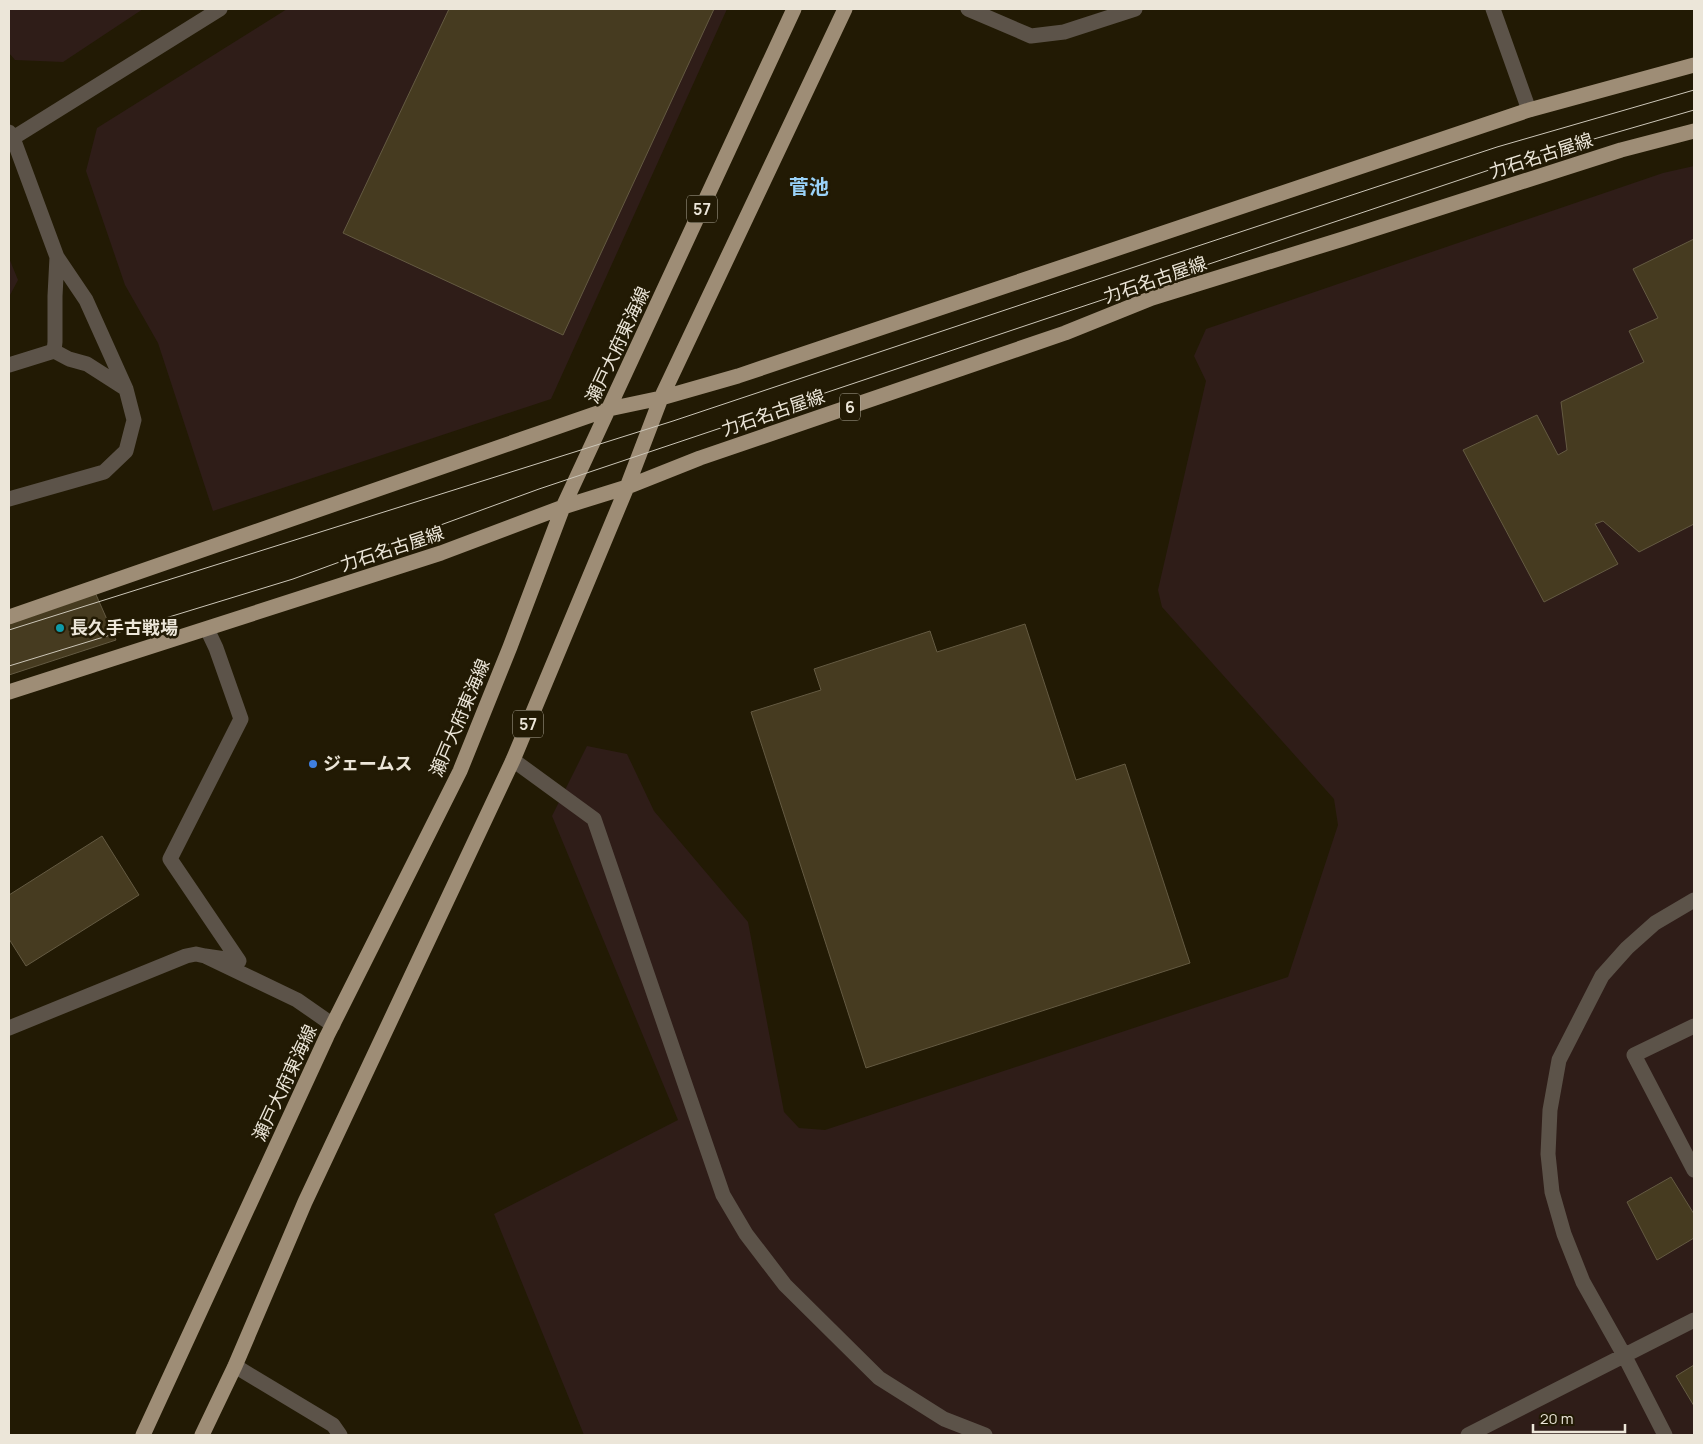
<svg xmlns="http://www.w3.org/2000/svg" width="1703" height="1444" font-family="Manrope,'Noto Sans JP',sans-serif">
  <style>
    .commercial { fill: #2f1d18 }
    .building { fill: #463b20; stroke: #645a42 }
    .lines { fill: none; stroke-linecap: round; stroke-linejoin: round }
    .minor { stroke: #5c5349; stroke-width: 15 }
    .major { stroke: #9e8d76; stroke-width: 15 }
    .tram { stroke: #ccc6b8; stroke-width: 1 }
    .culture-dot { fill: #0f9aa8; stroke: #221a04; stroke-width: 2 }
    .shop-dot { fill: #3f7fe0; stroke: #221a04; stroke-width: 2 }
    .labels { text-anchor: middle; stroke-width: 5; stroke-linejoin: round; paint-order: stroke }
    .shield { fill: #221a04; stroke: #afa999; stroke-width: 1 }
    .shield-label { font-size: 16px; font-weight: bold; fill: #ece6d9 }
    .street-label { font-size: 18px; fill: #ece6d9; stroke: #221a04 }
    .poi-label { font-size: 18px; font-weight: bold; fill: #ece6d9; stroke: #221a04; text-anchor: start }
    .quarter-label { font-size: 20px; font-weight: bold; fill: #9ad2f9; stroke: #221a04 }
  </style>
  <rect width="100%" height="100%" fill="#221a04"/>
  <path class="commercial" d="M9 9H143L63 62 15 60 9 53Z
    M287 9H727L551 399 213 511 158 343 125 285 86 171 97 128Z
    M1694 166V1435H584L494 1214 678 1120 552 816 587 746 627 754 654 811 748 922 784 1112 799 1128 825 1130 1288 977 1338 825 1334 799 1162 607 1158 590 1206 381 1194 356 1206 329 1663 173Z
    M9 258 18 280 9 297Z"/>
  <path class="building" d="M449 9H714L563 335 343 233Z
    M1694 239V524L1639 552 1603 521 1595 524 1618 564 1544 602 1463 450 1537 415 1558 455 1567 450 1561 402 1644 362 1629 331 1658 318 1633 269Z
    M94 590 116 640 9 675V616Z
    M1025 624 1076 780 1125 764 1190 963 866 1068 751 712 821 690 814 669 930 631 937 652Z
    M102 836 139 895 26 966 9 939V895Z
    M1671 1177 1694 1214V1238L1657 1260 1627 1202Z
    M1694 1365V1406L1676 1376Z"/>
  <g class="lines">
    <path class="minor" d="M968 9 1031 36 1064 32 1135 9
      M1493 9 1529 110
      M9 132 13 138 57 257 86 300 126 389 134 420 126 451 104 472 9 499
      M13 138 220 9
      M54 351 55 342V296L57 257
      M9 365 54 351 69 359 87 364 126 389
      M513 760 594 819 723 1195 746 1234 785 1285 879 1378 944 1419 985 1435
      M205 956 239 961 170 859 241 719 216 648 207 629
      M1694 1026 1634 1055 1694 1170
      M9 1028 186 956 196 954 205 956 297 1000 333 1025
      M235 1366 333 1425 340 1435
      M1468 1435 1694 1320
      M1665 1435 1624 1355 1583 1282 1564 1234 1552 1192 1548 1154 1550 1110 1559 1060 1602 976 1627 948 1655 923 1694 900"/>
    <path class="major" d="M9 617 609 409 661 398 738 376 1529 110 1694 65
      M9 692 441 553 563 507 627 487 700 458 1065 333 1152 298 1343 239 1621 150 1694 131
      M143 1435 327 1036 460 771 510 647 563 507 794 9
      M202 1435 235 1366 305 1202 513 760 627 487 661 398 845 9"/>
    <path class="tram" d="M9 630 673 421 1071 288 1497 147 1694 90
      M9 666 293 579 539 489 1504 165 1694 110"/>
  </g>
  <circle class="culture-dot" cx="60" cy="628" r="5"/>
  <circle class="shop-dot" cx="313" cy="764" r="5"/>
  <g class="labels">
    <g class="shield">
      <rect x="687" y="195.5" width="30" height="27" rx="4"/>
      <rect x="840" y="393.5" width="20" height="27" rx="4"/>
      <rect x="513" y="710.5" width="30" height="27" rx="4"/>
    </g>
    <g class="shield-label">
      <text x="702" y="215">57</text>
      <text x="850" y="413">6</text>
      <text x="528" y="730">57</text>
    </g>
    <g class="street-label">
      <text transform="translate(1541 156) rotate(-18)" y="6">力石名古屋線</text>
      <text transform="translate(1155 280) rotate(-19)" y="6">力石名古屋線</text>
      <text transform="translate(618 345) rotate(-65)" y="6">瀬戸大府東海線</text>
      <text transform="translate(773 413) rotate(-19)" y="6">力石名古屋線</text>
      <text transform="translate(392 549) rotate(-18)" y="6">力石名古屋線</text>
      <text transform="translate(460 718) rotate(-67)" y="6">瀬戸大府東海線</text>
      <text transform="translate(285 1083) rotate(-65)" y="6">瀬戸大府東海線</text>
    </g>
    <g class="poi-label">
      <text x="70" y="634">長久手古戦場</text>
      <text x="323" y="770">ジェームス</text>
    </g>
    <g class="quarter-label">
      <text x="809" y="194">菅池</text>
    </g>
  </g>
  <rect width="1703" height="1444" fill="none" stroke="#ece6d9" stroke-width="20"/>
  <path d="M1533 1424v8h92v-8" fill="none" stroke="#ece6d9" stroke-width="2.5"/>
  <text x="1540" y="1424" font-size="15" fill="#ece6d9" stroke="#221a04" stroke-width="4" paint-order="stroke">20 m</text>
</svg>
